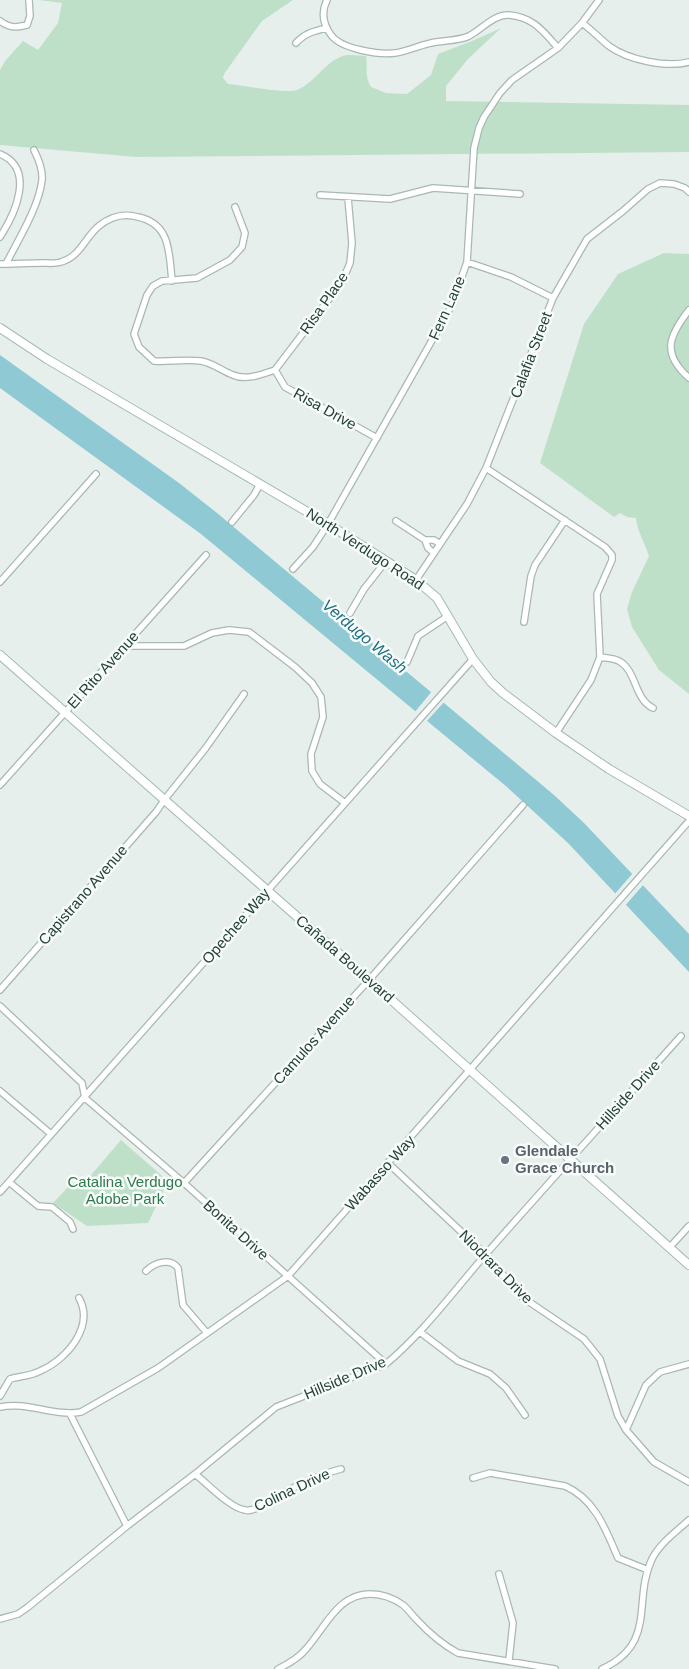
<svg xmlns="http://www.w3.org/2000/svg" width="689" height="1669" font-family="Helvetica,sans-serif">
  <style>
    .green { fill: #bfe0c8 }
    .water { fill: #8ec9d4 }
    .pier { fill: #e6efeb }
    .lines { fill: none; stroke-linecap: round; stroke-linejoin: round }
    .street-casing { stroke: #a8b8b2; stroke-width: 8 }
    .secondary-casing { stroke: #a4bbb3; stroke-width: 10 }
    .street { stroke: #fff; stroke-width: 5.5 }
    .secondary { stroke: #fff; stroke-width: 8 }
    .worship-dot { fill: #6b7280; stroke: #f7fbf9; stroke-width: 2 }
    .labels { text-anchor: middle; stroke-width: 5; stroke-linejoin: round; paint-order: stroke }
    .street-label { font-size: 15px; fill: #24423a; stroke: #f7fbf9 }
    .worship-label { font-size: 15px; font-weight: bold; fill: #5b616d; stroke: #f7fbf9; text-anchor: start }
    .park-label { font-size: 15px; fill: #2d7a4b; stroke: #f7fbf9 }
    .water-label { font-size: 16px; font-style: italic; fill: #1c6f80; stroke: #f7fbf9 }
  </style>
  <rect width="100%" height="100%" fill="#e6efeb"/>
  <path class="green" d="M39 0H293L262 21 224 74 223 78 228 84C242 85 286 94 297 90 315 83 324 62 343 56 349 54 359 56 366 56 368 69 364 74 371 87L386 93 407 94 431 75 438 54 472 41 501 28 468 59 446 86V101L689 105V152L136 157 0 145V70L5 61 23 41 38 50 58 23 62 3Z
    M664 253 689 254V694L659 670 632 627 627 609 632 592 649 556C645 543 637 531 636 518L627 517 620 513 614 517 540 463 584 324 618 274Z
    M121 1140 168 1181 148 1223 87 1226 53 1203 72 1183 86 1181Z"/>
  <path class="water" d="M0 355 179 483 217 513 554 795 584 823 689 934V972L568 843 507 787 201 534 0 388Z"/>
  <path class="pier" d="M433 690 446 700 425 723 414 713Z
    M633 873 644 884 624 907 613 896Z"/>
  <g class="lines">
    <g class="street-casing">
      <path id="street" d="M327 0C321 12 323 24 331 35 341 49 379 55 395 53 409 51 422 44 436 42 447 40 458 41 469 36 481 30 494 14 509 15 533 17 543 31 558 48
        M0 21C10 28 15 28 27 25L30 16 29 0
        M582 23C592 30 600 39 609 46 628 60 667 68 689 62
        M296 43C305 33 314 31 327 28
        M0 154C36 169 15 214 0 237
        M320 195 390 199 433 188 520 194
        M235 207 245 233 242 247 230 260 197 278 162 281 153 286 147 295 134 334 139 347 154 361C170 362 185 359 201 361 213 363 222 371 233 375 246 381 263 374 275 370
        M467 262 511 277 553 298
        M0 264C14 264 28 263 42 263 48 263 55 264 61 262 80 257 85 237 99 226 110 217 124 213 138 217 171 224 169 253 172 281
        M6 264C18 240 39 207 42 180 43 170 39 160 34 150
        M689 310C669 336 661 353 689 378
        M275 370 342 282 350 263 352 243 348 198
        M275 370 285 387 377 438
        M486 468 605 547 612 555V560L597 594 600 657 591 680 556 733
        M396 521 425 540 428 548 434 553
        M232 522 254 495 260 484
        M425 540H434L440 544
        M293 569 313 547 328 524 452 305 467 262 474 148 479 128 484 117 500 93 512 80 558 48 582 23 599 0
        M416 580 467 504 486 468 553 298 587 239 623 211 648 189 660 183 674 184 685 188 689 192
        M0 582 96 474
        M350 613 364 589 386 561
        M524 622 531 576 535 565 565 520
        M126 646H184L212 633 229 630 249 632 295 667 312 683 321 697 323 717 311 754 312 771 320 784 345 803
        M600 657C606 658 614 658 619 661 637 671 634 699 653 708
        M407 662 418 636 448 616
        M0 785 206 555
        M0 990 156 812 165 799 205 749 244 694
        M0 1006 82 1083 85 1098 184 1183 386 1364
        M0 1091 51 1134
        M389 1164 486 1255 522 1297 584 1339 600 1359 618 1416 626 1430 654 1462 689 1482
        M9 1182 38 1206 52 1207 70 1222 73 1229
        M184 1183 369 980 523 805
        M0 1192 473 659
        M670 1247 689 1226
        M146 1271C154 1263 170 1257 178 1268L183 1305 207 1333
        M420 1332 458 1361 490 1374 506 1388 525 1415
        M0 1396 10 1379C20 1376 31 1376 40 1371 66 1360 95 1327 79 1298
        M0 1407C28 1401 54 1417 81 1412L158 1368 288 1276 689 821
        M70 1414 127 1526
        M626 1430 646 1385 660 1372 689 1364
        M195 1474C208 1484 230 1508 245 1510 252 1512 261 1506 267 1502 291 1488 314 1476 341 1469
        M473 1478 490 1473 565 1486C595 1499 606 1530 618 1558L648 1570
        M499 1574 513 1623 509 1660
        M0 1619 18 1614 28 1607 127 1526 195 1474 276 1407 386 1364C424 1332 453 1292 486 1254 550 1181 616 1109 681 1036
        M278 1669C288 1664 299 1658 306 1649 325 1628 338 1593 371 1594 382 1594 393 1598 403 1605 408 1609 412 1615 416 1619 429 1633 441 1644 458 1653L555 1669
        M602 1669C658 1643 632 1601 652 1559 660 1543 676 1532 689 1520"/>
    </g>
    <g class="secondary-casing">
      <path id="secondary" d="M0 328 47 359 328 524 416 580 437 598 473 659 491 682 503 693 556 733 609 769 689 816
        M0 655 369 980 689 1265"/>
    </g>
    <use href="#street" class="street"/>
    <use href="#secondary" class="secondary"/>
  </g>
  <circle class="worship-dot" cx="505" cy="1160" r="5"/>
  <g class="labels">
    <g class="street-label">
      <text transform="translate(324 303) rotate(-55)" y="5">Risa Place</text>
      <text transform="translate(447 308) rotate(-66)" y="5">Fern Lane</text>
      <text transform="translate(531 355) rotate(-69)" y="5">Calafia Street</text>
      <text transform="translate(325 409) rotate(29)" y="5">Risa Drive</text>
      <text transform="translate(365 549) rotate(33)" y="5">North Verdugo Road</text>
      <text transform="translate(103 670) rotate(-48)" y="5">El Rito Avenue</text>
      <text transform="translate(83 895) rotate(-49)" y="5">Capistrano Avenue</text>
      <text transform="translate(236 926) rotate(-49)" y="5">Opechee Way</text>
      <text transform="translate(345 959) rotate(41)" y="5">Cañada Boulevard</text>
      <text transform="translate(314 1040) rotate(-48)" y="5">Camulos Avenue</text>
      <text transform="translate(628 1095) rotate(-48)" y="5">Hillside Drive</text>
      <text transform="translate(380 1173) rotate(-48)" y="5">Wabasso Way</text>
      <text transform="translate(236 1230) rotate(42)" y="5">Bonita Drive</text>
      <text transform="translate(496 1267) rotate(45)" y="5">Niodrara Drive</text>
      <text transform="translate(345 1378) rotate(-23)" y="5">Hillside Drive</text>
      <text transform="translate(292 1490) rotate(-25)" y="5">Colina Drive</text>
    </g>
    <g class="worship-label">
      <text x="515" y="1156">Glendale<tspan x="515" dy="17">Grace Church</tspan></text>
    </g>
    <g class="park-label">
      <text x="125" y="1187">Catalina Verdugo<tspan x="125" dy="17">Adobe Park</tspan></text>
    </g>
    <g class="water-label">
      <text transform="translate(365 636) rotate(40)" y="6">Verdugo Wash</text>
    </g>
  </g>
</svg>
